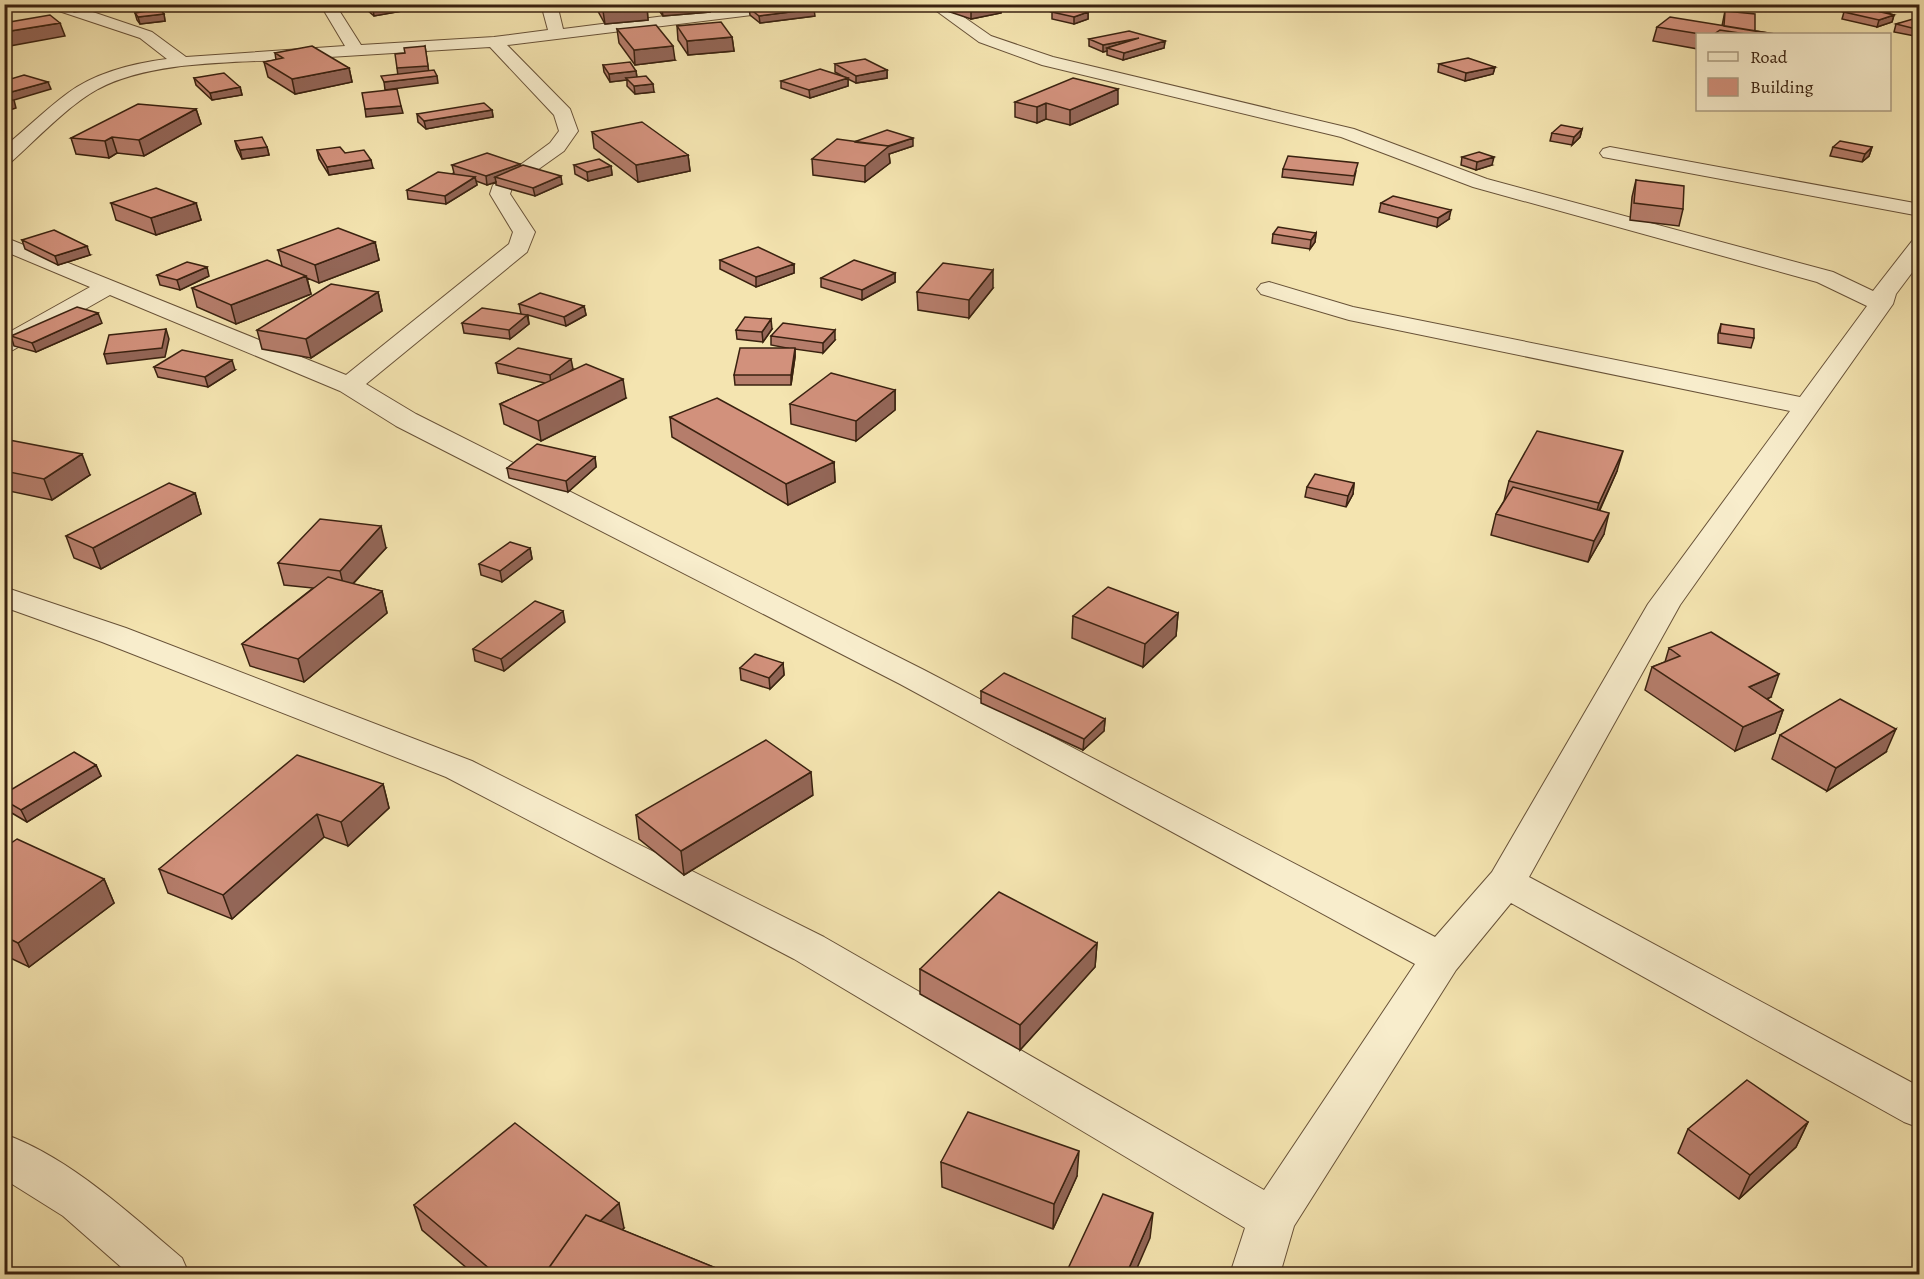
<svg xmlns="http://www.w3.org/2000/svg" width="1924" height="1279" font-family="Alegreya,serif">
  <style>
    .lines { fill: none; stroke-linecap: round; stroke-linejoin: round }
    .street-casing { stroke: #685238; stroke-width: 2 }
    .street { fill: #f8edcc; fill-rule: evenodd }
    .wall { fill: #b57d6b; stroke: #3a2210; stroke-width: 1.5 }
    .shaded-wall { fill: #936657; stroke: #3a2210; stroke-width: 1.5 }
    .building { fill: #d2917c; stroke: #3a2210; stroke-width: 1.5 }
  </style>
  <rect width="100%" height="100%" fill="#f4e4b0"/>
  <filter id="stains"><feTurbulence type="fractalNoise" baseFrequency=".00333" numOctaves="4"/><feColorMatrix values="0 0 0 0 .2 0 0 0 0 .09 0 0 0 0 .02 0 0 0 .5 -.17"/></filter>
  <radialGradient id="worn" r=".72"><stop offset=".6" stop-color="#630" stop-opacity="0"/><stop offset="1" stop-color="#630" stop-opacity=".3"/></radialGradient>
  <g class="lines">
    <g class="street-casing">
      <path id="street" d="M45 4H69L152 32 186 57 345 46 320 4H335L361 45 494 37 548 30 541 4H557L563 29 759 4H808L801 9 507 45 570 109 578 131 564 151 512 188 510 194 535 232 527 252 366 384 416 414 924 670 1435 937 1492 872 1648 604 1790 411 1349 320 1261 294 1257 289 1261 284 1269 282 1353 307 1800 397 1867 306 1817 282 1473 187 1341 137 1042 65 979 42 927 4H945L991 36 1053 57 1354 129 1487 179 1833 272 1873 291 1912 241 1920 239V262L1896 294 1893 304 1680 605 1529 877 1920 1087V1128L1904 1122 1511 903 1456 970 1294 1226 1280 1274H1230L1245 1228 794 959 446 777 102 642 4 607V587L126 628 472 761 824 937 1264 1190 1415 964 900 684 396 426 340 391 110 295 13 350 4 352V335L90 287 4 251V237L346 375 509 244 513 232 490 194 493 185 550 143 559 131 554 115 490 47C420 51 351 56 281 60 224 63 149 62 98 89 66 107 38 138 11 162L4 164V147C25 130 46 109 68 93 95 73 134 63 167 59L140 38 47 7Z
        M1610 147 1920 204V216L1603 157 1600 153 1603 149Z
        M4 1134C69 1157 130 1214 182 1258L189 1274H129L63 1216 4 1179Z"/>
    </g>
    <use href="#street" class="street"/>
  </g>
  <path class="wall" d="M360 4H413L414 9 374 16Z
    M594 4H645L647 7 648 20 605 24Z
    M654 4H709L710 12 663 16Z
    M938 4H1009L1001 6V13L971 19 938 8Z
    M1333 4H1361L1348 8Z
    M1866 4H1894L1892 11 1887 13 1894 15 1892 22 1877 27 1842 19 1844 12 1865 9Z
    M749 8 815 16 760 23 750 15Z
    M1725 11 1755 31 1775 34H1698V49L1653 41 1657 27 1722 26Z
    M1052 12H1088V19L1074 24 1052 19Z
    M135 13 164 14 165 21 140 24 137 20Z
    M1920 20V37L1894 32 1896 24Z
    M677 26 732 37 734 51 688 55 678 40Z
    M617 29 675 60 635 65 619 43Z
    M1089 39 1165 41 1164 48 1123 60 1107 55V51L1103 52 1089 46Z
    M275 53 349 68 352 82 295 94 268 77 264 62 276 60Z
    M835 64 887 70V78L856 83 848 79V86L810 98 781 88V81L844 77 835 72Z
    M1439 64 1495 67 1493 74 1465 81 1438 72Z
    M603 65 636 71 637 77 654 92 635 94 627 86V80L610 82 604 72Z
    M194 78 240 87 242 95 212 100 196 85Z
    M1015 102 1118 104 1070 125 1046 119 1037 123 1015 117Z
    M196 109 201 124 144 156 117 153 109 158 76 154 71 138Z
    M492 110 493 117 426 129 418 122 417 114Z
    M1582 129 1580 137 1572 145 1550 141 1552 133Z
    M592 132 688 155 690 171 638 182 594 148Z
    M235 141 267 147 269 155 242 159 237 149Z
    M854 142 913 146 889 154 890 163 865 182 813 175 812 159Z
    M1833 147H1872L1869 156 1862 162 1830 156Z
    M317 150 345 153 373 168 329 175 319 159Z
    M1462 157 1492 165 1476 170 1461 165Z
    M452 165 520 166 562 184 535 196 496 185V182L487 185 476 181 477 185 446 204 408 199 407 190 454 173Z
    M574 165 611 166 612 175 588 181 575 174Z
    M1283 169 1356 171 1353 185 1282 177Z
    M1636 180 1683 209 1679 226 1630 220 1632 197Z
    M111 203H196L201 220 156 235 116 220Z
    M1381 203 1449 219 1437 227 1379 212Z
    M1316 233 1315 242 1310 249 1272 243 1273 234Z
    M22 240 90 255 58 265 25 249Z
    M375 242 379 260 319 283 307 278 311 294 236 324 197 307 192 288 282 266 278 250Z
    M720 260 794 264V273L756 287 720 269Z
    M895 273V282L862 300 821 287V278Z
    M157 275 209 276 180 290 160 285Z
    M993 288 969 318 918 310 917 292Z
    M378 292 382 311 311 358 262 349 257 330Z
    M519 304 584 306 586 315 566 326 528 315 529 324 510 339 464 333 462 323 521 314Z
    M102 323 36 352 14 346 11 336Z
    M1721 324 1754 338 1751 348 1718 343V334Z
    M772 329 763 342 737 339 736 330Z
    M771 336 835 340 823 353 795 349V357L791 385H735L734 375 787 348 771 345Z
    M496 363 573 369 568 372 626 398 541 441 504 424 500 404 545 383 498 373Z
    M154 367 235 370 208 387 158 377Z
    M895 390V410L856 441 791 424 790 404Z
    M670 417 834 462 835 482 788 505 672 437Z
    M4 439 90 475 52 500 4 490Z
    M595 457 596 467 568 492 509 478 507 468Z
    M1617 471 1600 510 1604 534 1588 562 1491 535 1496 514 1504 501 1509 481Z
    M1354 483 1353 494 1346 507 1305 497 1307 487Z
    M195 493 201 514 101 569 74 558 66 536Z
    M386 548 353 584 382 591 387 613 304 682 250 666 242 644 313 588 284 585 278 563Z
    M530 548 532 559 502 582 481 575 479 564Z
    M1178 613 1176 636 1143 667 1072 638 1073 616Z
    M565 622 504 671 475 661 473 649Z
    M1669 648 1771 697 1767 699 1783 710 1775 733 1735 751 1645 690 1652 667 1665 662Z
    M783 663 784 675 770 689 741 680 740 668Z
    M981 691 1105 719 1104 731 1083 750 981 703Z
    M1780 735 1886 752 1827 791 1772 759Z
    M96 765 101 776 27 822 5 809 4 794Z
    M383 784 389 808 348 846 324 837 232 919 168 893 159 869Z
    M813 795 684 875 639 839 636 815Z
    M4 848 104 879 114 903 29 967 4 955Z
    M1097 943 1095 967 1020 1050 920 994V969Z
    M1808 1122 1796 1147 1739 1199 1678 1153 1688 1129Z
    M941 1162 1077 1176 1053 1229 942 1187Z
    M414 1205 624 1228 622 1230 733 1275H475L422 1230Z"/>
  <path class="shaded-wall" d="M71 4H145L74 12Z
    M400 4H413L414 9 374 16 373 9Z
    M661 4H709L710 12 663 16Z
    M977 4H1009L1001 6V13L971 19V6Z
    M1349 4H1361L1348 8Z
    M1894 4 1892 11 1887 13 1889 6Z
    M647 7 648 20 605 24 603 11Z
    M814 9 815 16 760 23 759 16Z
    M1088 12V19L1074 24V17Z
    M164 14 165 21 140 24 138 17Z
    M1894 15 1892 22 1877 27 1879 20Z
    M60 23 65 36 4 47V32Z
    M732 37 734 51 688 55 687 41Z
    M1139 38 1107 48V51L1103 52V45Z
    M1165 41 1164 48 1123 60 1124 53Z
    M425 46 429 73 398 76 397 68Z
    M673 46 675 60 635 65 634 50Z
    M1495 67 1493 74 1465 81 1466 73Z
    M349 68 352 82 295 94 292 79Z
    M887 70V78L856 83V76Z
    M636 71 637 79 626 78 627 80 610 82 609 74Z
    M437 76 438 83 385 90 384 82Z
    M848 78V86L810 98 809 90Z
    M48 82 51 89 14 100 16 108 4 112V94Z
    M653 84 654 92 635 94 634 86Z
    M240 87 242 95 212 100 210 93Z
    M1118 89V104L1070 125V110Z
    M1046 103V119L1037 123V107Z
    M401 106 403 113 366 117 365 109Z
    M196 109 201 124 144 156 139 140Z
    M492 110 493 117 426 129 424 121Z
    M1582 129 1580 137 1572 145 1574 137Z
    M112 137 117 153 109 158 105 141Z
    M913 138V146L889 154 890 163 865 182V166L878 150Z
    M267 147 269 155 242 159 240 150Z
    M1872 147 1869 156 1862 162 1865 154Z
    M688 155 690 171 638 182 636 165Z
    M1494 157 1492 165 1476 170 1477 162Z
    M371 160 373 168 329 175 327 167Z
    M520 164 521 173 495 177 496 182 487 185 486 176Z
    M611 166 612 175 588 181 587 172Z
    M561 176 562 184 535 196 533 188Z
    M475 177 477 185 446 204 445 196Z
    M196 203 201 220 156 235 151 218Z
    M1451 210 1449 219 1437 227 1438 218Z
    M1316 233 1315 242 1310 249 1311 240Z
    M375 242 379 260 319 283 315 265Z
    M87 246 90 255 58 265 55 256Z
    M794 264V273L756 287V277Z
    M207 267 209 276 180 290 177 280Z
    M993 270V288L969 318V300Z
    M895 273V282L862 300V290Z
    M306 276 311 294 236 324 231 305Z
    M378 292 382 311 311 358 306 339Z
    M584 306 586 315 566 326 564 317Z
    M98 313 102 323 36 352 32 343Z
    M527 315 529 324 510 339 509 330Z
    M771 319 772 329 763 342 762 332Z
    M166 329 169 339 165 357 107 364 104 354Z
    M835 330V340L823 353V343Z
    M795 348V357L791 385V375Z
    M571 359 573 369 551 385 550 375Z
    M232 360 235 370 208 387 205 377Z
    M623 379 626 398 541 441 538 421Z
    M895 390V410L856 441V421Z
    M1623 451 1617 471 1593 524 1599 503Z
    M82 454 90 475 52 500 44 479Z
    M595 457 596 467 568 492 566 481Z
    M834 462 835 482 788 505 786 484Z
    M1354 483 1353 494 1346 507 1348 496Z
    M195 493 201 514 101 569 93 548Z
    M1609 513 1604 534 1588 562 1594 541Z
    M381 526 386 548 345 592 340 571Z
    M530 548 532 559 502 582 500 571Z
    M382 591 387 613 304 682 298 659Z
    M563 611 565 622 504 671 501 659Z
    M1178 613 1176 636 1143 667 1145 644Z
    M783 663 784 675 770 689 769 678Z
    M1779 674 1771 697 1741 710 1749 687Z
    M1783 710 1775 733 1735 751 1743 727Z
    M1105 719 1104 731 1083 750 1084 739Z
    M1896 729 1886 752 1827 791 1836 768Z
    M96 765 101 776 27 822 21 810Z
    M811 772 813 795 684 875 681 851Z
    M383 784 389 808 348 846 341 822Z
    M317 814 324 837 232 919 223 895Z
    M104 879 114 903 29 967 18 943Z
    M1097 943 1095 967 1020 1050V1025Z
    M1808 1122 1796 1147 1739 1199 1750 1175Z
    M1079 1151 1077 1176 1053 1229 1054 1204Z
    M619 1203 624 1228 598 1252 593 1228Z
    M1153 1213 1150 1238 1134 1275H1126Z"/>
  <path class="building" d="M367 4H400L373 9Z
    M600 4H645L647 7 603 11Z
    M779 4H807L814 9 759 16 749 8Z
    M1066 7 1088 12 1074 17 1052 12Z
    M1859 7 1894 15 1879 20 1844 12Z
    M160 9 164 14 138 17 135 13Z
    M1725 11 1755 14V31L1724 26Z
    M50 15 60 23 4 32V23Z
    M1670 17 1775 34H1746L1720 30 1714 34H1700L1657 27Z
    M1913 19 1920 20V30L1896 24Z
    M721 22 732 37 687 41 677 26Z
    M656 25 673 46 634 50 617 29Z
    M1129 31 1165 41 1124 53 1107 48 1139 38 1103 45 1089 39Z
    M312 46 349 68 292 79 264 62 283 58 275 53Z
    M425 46 428 66 397 68 395 54 405 53 404 48Z
    M1468 58 1495 67 1466 73 1439 64Z
    M865 59 887 70 856 76 835 64Z
    M630 62 636 71 609 74 603 65Z
    M820 69 848 78 809 90 781 81Z
    M434 70 437 76 384 82 381 76Z
    M224 73 240 87 210 93 194 78Z
    M24 75 48 82 4 94V81Z
    M646 76 653 84 634 86 626 78Z
    M1073 78 1118 89 1070 110 1046 103 1037 107 1015 102Z
    M397 89 401 106 365 109 362 93Z
    M4 99 13 100 4 103Z
    M484 103 492 110 424 121 417 114Z
    M138 104 196 109 139 140 112 137 105 141 71 138Z
    M642 122 688 155 636 165 592 132Z
    M1561 125 1582 129 1574 137 1552 133Z
    M887 130 913 138 888 146 854 142Z
    M262 137 267 147 240 150 235 141Z
    M837 139 889 146 865 166 812 159Z
    M1840 141 1872 147 1865 154 1833 147Z
    M340 147 345 153 364 150 371 160 327 167 317 150Z
    M1479 152 1494 157 1477 162 1462 157Z
    M487 153 520 164 486 176 452 165Z
    M1288 156 1358 163 1354 176 1283 169Z
    M599 159 611 166 587 172 574 165Z
    M523 165 561 176 533 188 495 177Z
    M438 172 475 177 445 196 407 190Z
    M1636 180 1684 186 1683 209 1634 203Z
    M156 188 196 203 151 218 111 203Z
    M1393 196 1451 210 1438 218 1381 203Z
    M1278 227 1316 233 1311 240 1273 234Z
    M338 228 375 242 315 265 278 250Z
    M54 230 87 246 55 256 22 240Z
    M758 247 794 264 756 277 720 260Z
    M267 260 306 276 231 305 192 288Z
    M854 260 895 273 862 290 821 278Z
    M187 262 207 267 177 280 157 275Z
    M943 263 993 270 969 300 917 292Z
    M331 284 378 292 306 339 257 330Z
    M540 293 584 306 564 317 519 304Z
    M77 307 98 313 32 343 11 336Z
    M482 308 527 315 509 330 462 323Z
    M745 317 771 319 762 332 736 330Z
    M783 323 835 330 823 343 771 336Z
    M1721 324 1754 329V338L1720 333Z
    M166 329 162 348 104 354 109 335Z
    M518 348 571 359 550 375 496 363Z
    M740 348H795L791 375H734Z
    M182 350 232 360 205 377 154 367Z
    M586 364 623 379 538 421 500 404Z
    M831 373 895 390 856 421 790 404Z
    M717 398 834 462 786 484 670 417Z
    M1537 431 1623 451 1599 503 1509 481Z
    M4 439 82 454 44 479 4 471Z
    M537 444 595 457 566 481 507 468Z
    M1315 474 1354 483 1348 496 1307 487Z
    M169 483 195 493 93 548 66 536Z
    M1513 487 1609 513 1594 541 1496 514Z
    M320 519 381 526 340 571 278 563Z
    M510 542 530 548 500 571 479 564Z
    M328 577 382 591 298 659 242 644Z
    M1108 587 1178 613 1145 644 1073 616Z
    M535 601 563 611 501 659 473 649Z
    M1711 632 1779 674 1749 687 1783 710 1743 727 1652 667 1680 656 1669 648Z
    M755 654 783 663 769 678 740 668Z
    M1004 673 1105 719 1084 739 981 691Z
    M1840 699 1896 729 1836 768 1780 735Z
    M766 740 811 772 681 851 636 815Z
    M74 752 96 765 21 810 4 800V794Z
    M297 755 383 784 341 822 317 814 223 895 159 869Z
    M17 839 104 879 18 943 4 936V848Z
    M999 892 1097 943 1020 1025 920 969Z
    M1747 1080 1808 1122 1750 1175 1688 1129Z
    M968 1112 1079 1151 1054 1204 941 1162Z
    M515 1123 619 1203 600 1221 586 1215 548 1269 541 1275H497L414 1205Z
    M1103 1194 1153 1213 1126 1275H1065Z
    M586 1215 733 1275H544Z"/>
  <rect width="1924" height="1279" fill="none" stroke="#f4e4b0" stroke-width="24"/>
  <rect x="6" y="6" width="1912" height="1267" fill="none" stroke="#3a2210" stroke-width="3"/>
  <rect x="12" y="12" width="1900" height="1255" fill="none" stroke="#3a2210" stroke-width="1.5"/>
  <rect x="1696" y="33" width="195" height="78" fill="#f8edcc" stroke="#ac9c81" stroke-width="1.5"/>
  <rect x="1708" y="52" width="30" height="9" fill="#f8edcc" stroke="#ac9c81" stroke-width="1.5"/>
  <text x="1750" y="63" font-size="18" fill="#3a2210">Road</text>
  <rect x="1708" y="78" width="30" height="18" fill="#d2917c" stroke="#ac9c81" stroke-width="1.5"/>
  <text x="1750" y="93" font-size="18" fill="#3a2210">Building</text>
  <rect width="100%" height="100%" filter="url(#stains)"/>
  <rect width="100%" height="100%" fill="url(#worn)"/>
</svg>
